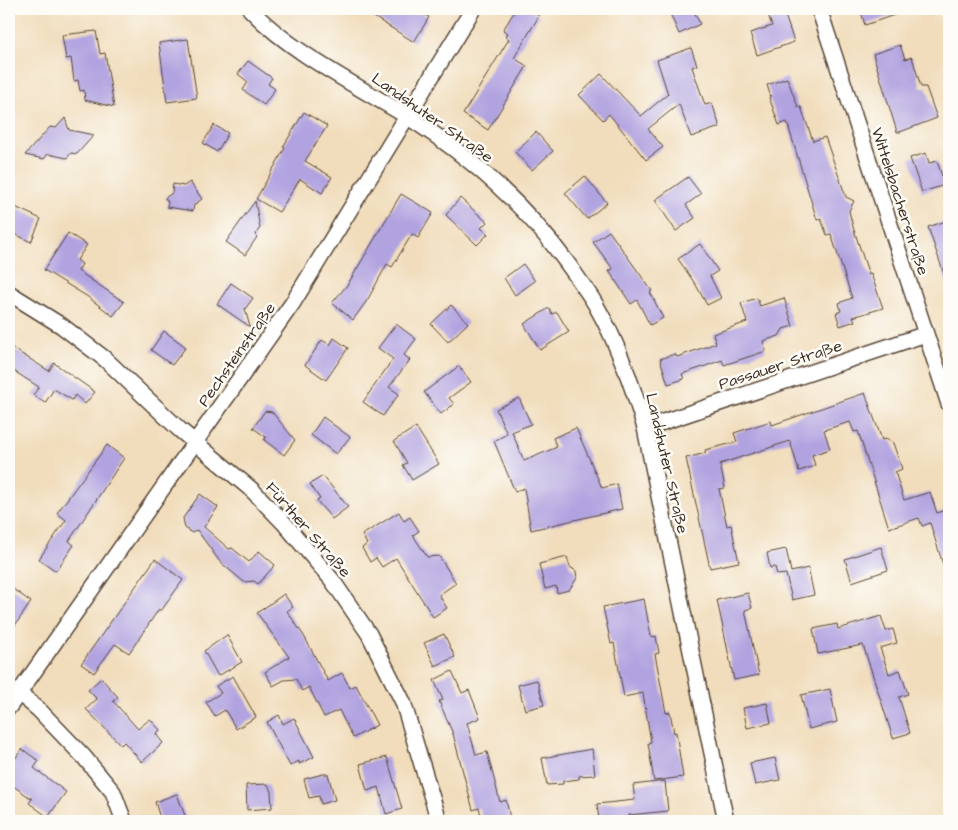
<svg xmlns="http://www.w3.org/2000/svg" width="958" height="830" font-family="'Architects Daughter',sans-serif">
  <style>
    .building { fill: #b1a3e0 }
    .lines { fill: none; stroke-linecap: round; stroke-linejoin: round }
    .street-casing { stroke: #564536; stroke-width: 18 }
    .street { stroke: #fff; stroke-width: 15 }
    .labels { text-anchor: middle; stroke-width: 5; stroke-linejoin: round; paint-order: stroke }
    .street-label { font-size: 16px; fill: #3b2a1e; stroke: #fdfcf7 }
  </style>
  <rect width="100%" height="100%" fill="#fdfcf7"/>
  <filter id="ink" filterUnits="userSpaceOnUse"><feTurbulence type="fractalNoise" baseFrequency=".02" numOctaves="2"/><feDisplacementMap in="SourceGraphic" scale="10" xChannelSelector="R" yChannelSelector="G"/><feConvolveMatrix kernelMatrix="1 2 1 2 8 2 1 2 1" color-interpolation-filters="sRGB"/></filter>
  <filter id="wash" filterUnits="userSpaceOnUse"><feTurbulence type="fractalNoise" baseFrequency=".0096" numOctaves="4" result="noise"/><feDisplacementMap in="SourceGraphic" scale="20" xChannelSelector="R" yChannelSelector="G"/><feGaussianBlur stdDeviation="1.12" result="paint"/><feColorMatrix in="noise" values="0 0 0 0 0 0 0 0 0 0 0 0 0 0 0 0 0 1.4 0 .05"/><feComposite in="paint" operator="in"/></filter>
  <g filter="url(#wash)">
    <rect width="100%" height="100%" fill="#f1ddbc"/>
    <g id="blocks">
      <path class="building" d="M361 9H415L429 17 414 42Z
        M516 9H535L533 12 539 16 514 58 527 66 488 130 463 114 509 39 506 37 508 33 503 30Z
        M668 9H693L700 24 679 34Z
        M766 9H783L794 42 757 55 750 33 772 26Z
        M860 9H906V11L865 25Z
        M96 31 100 54 105 53 114 107 85 100 84 90 80 91 78 80 74 81 71 58 66 59 62 35Z
        M188 39 197 98 167 102 159 43Z
        M900 45 905 59 912 57 921 87H926L937 118 900 132H897L873 54Z
        M691 48 697 65 692 67 705 105 712 103 720 127 691 137 679 104 648 129 663 147 646 160 609 114 603 120 579 95 601 74 641 116 668 94 657 60Z
        M248 61 272 78 268 84 275 89 264 105 243 90 248 82 238 74Z
        M787 78 798 107H801L813 141 825 137 846 197 854 201 849 211 853 227 869 275 871 274 883 308 853 317 855 321 840 326 836 313 841 311 839 303 852 298 831 234 827 235 821 219 817 220 787 122 779 125 769 97H771L767 85Z
        M304 112 327 126 305 161 332 177 322 193 300 179 279 212 256 199 285 148 283 147Z
        M65 118 69 130 94 135 77 154 71 153 67 158 48 154 44 159 25 155 50 127 56 128Z
        M214 125 228 133 217 152 203 143Z
        M536 132 553 151 532 170 515 152Z
        M926 153 929 163 937 161 945 185 922 192 910 158Z
        M585 176 607 203 587 219 565 193Z
        M688 177 701 194 686 205 695 218 676 231 655 200Z
        M190 182 202 199 194 205 193 211 167 207 168 202 165 198 172 193 173 184 184 186Z
        M401 194 433 213 418 238 412 234 392 267 387 264 368 299 353 320 332 303 348 284Z
        M460 198 487 222 481 228 488 234 477 245 446 215Z
        M255 201 260 228 255 235 257 237 245 255 226 242Z
        M13 206 41 219 31 242 9 231V215Z
        M949 220V283H947L928 227Z
        M609 231 652 291 650 292 663 318 650 325 637 300 631 304 609 271 613 269 593 242Z
        M68 233 87 245 77 260 82 264 78 271 124 302 113 316 88 297 44 270Z
        M700 244 718 271 710 276 721 298 707 305 696 285 678 259Z
        M523 264 535 281 515 295 504 278Z
        M231 283 253 298 245 309 250 327 217 304Z
        M757 298 760 306 784 298 793 326 783 329 779 336 763 341 766 351 724 365 722 360 703 367 682 374 684 379 668 384 660 359 675 354 677 357 716 343 713 334 747 322 741 303Z
        M451 305 468 323 448 342 431 324Z
        M549 308 552 314 557 312 569 332 540 350 524 324Z
        M396 324 416 339 404 355 410 360 389 387 399 394 383 416 363 402 393 359 378 348Z
        M164 331 186 347 172 365 151 350Z
        M334 338 348 348 326 380 305 365 322 340 330 345Z
        M9 346 49 371 54 363 95 392 85 404 75 395 72 400 54 389 45 403 33 395 39 387 9 368Z
        M459 366 471 382 449 398 454 404 441 414 424 392Z
        M865 393 882 440 886 439 893 443 902 469 895 472 904 500 930 492 937 513 949 509V573L946 574 930 523 922 526 919 518 889 528 858 431 854 432 850 422 824 430 830 449 812 455 815 466 799 471 790 441 720 464 725 488 719 489 727 526 731 525 739 562 710 568 686 458 706 453 705 450 737 442 734 433 771 421 772 425Z
        M519 398 531 424 512 432 524 461 557 447 553 438 576 428 602 488 617 484 622 509 531 530 524 488 515 492 494 441 507 434 496 409Z
        M265 411 272 412 295 440 284 455 264 440 266 437 253 428Z
        M323 417 350 437 336 454 311 435Z
        M416 427 439 464 412 480 403 465 407 463 394 441Z
        M107 445 124 458 69 541 74 545 56 571 39 559 66 520 57 513Z
        M323 476 348 507 332 519 317 501 320 499 310 484Z
        M200 494 218 507 204 527 229 549 232 548 249 562 259 551 275 565 258 584 254 581 244 582 220 562 197 530 192 533 185 528 183 518Z
        M399 512 404 521 410 517 419 531 413 535 427 557 439 556 456 583 439 595 447 608 433 617 396 558 382 567 376 558 370 562 362 548 367 544 362 535Z
        M881 547 888 570 852 582 845 559Z
        M786 549 791 572 808 568 814 595 792 600 786 574 777 575 775 567 770 568 767 553Z
        M567 557 570 567 576 571 577 578 569 590 557 593 556 586 545 589 539 564Z
        M155 559 183 580 161 611 159 609 129 653 115 644 94 673 81 664Z
        M9 586 31 602 9 634Z
        M748 593 752 608 745 610 759 675 734 680 717 600Z
        M284 594 293 607 287 611 304 636 328 681 342 673 350 688 356 685 377 725 353 738 339 710 324 717 309 687 302 691 296 679 284 680 273 686 265 672 289 657 257 613Z
        M644 599 651 637 656 636 659 653 655 654 666 713 670 712 674 733 676 732 683 777 654 781 648 743 651 742 643 693 624 697 614 643 611 644 603 607Z
        M881 616 886 631 893 629 897 643 880 648 889 674 900 670 908 694 899 697 910 733 893 738 863 645 818 654 813 629 837 624 838 629Z
        M444 634 455 657 435 666 424 643Z
        M227 635 242 662 218 676 204 651Z
        M452 671 462 693 469 690 480 718 467 723 476 755 487 752 500 802 506 800 510 818 483 821 479 808 473 810 453 734 439 701 443 700 434 680Z
        M233 676 256 717 236 729 225 710 215 716 206 702 221 693 216 686Z
        M101 678 118 697 113 701 138 729 150 719 160 730 156 734 163 743 142 762 124 742 121 745 86 709 97 699 88 690Z
        M537 680 544 705 525 710 518 685Z
        M830 689 837 722 809 729 801 695Z
        M767 703 771 723 747 728 743 708Z
        M279 715 283 724 294 718 314 757 299 764V761L290 766 267 722Z
        M22 749 39 761 34 768 66 792 48 817 29 803 32 799 9 783V767Z
        M592 749 595 775 579 776V779L563 781V784L547 785 542 758Z
        M387 757 402 809 386 814 379 787 367 791 360 764Z
        M775 758 780 780 755 785 750 763Z
        M323 774H328L335 800 321 804 319 796 309 798 304 779Z
        M665 781 668 811 629 815V819L599 820 597 804 635 800 633 785Z
        M268 784 271 792 272 808 247 810 246 785Z
        M177 794 187 821H161L155 802Z"/>
    </g>
  </g>
  <g filter="url(#ink)">
    <use href="#blocks" fill-opacity="0" stroke="#564536" stroke-width="1"/>
    <g class="lines">
      <g class="street-casing">
        <path id="street" d="M250 9C289 51 356 85 405 115 472 157 530 209 575 274 583 286 592 297 598 309 619 346 633 387 645 428L726 821
          M819 9 949 404
          M9 293 62 326 105 359 180 430 252 490 284 523 332 580 369 634 403 702 439 821
          M645 428 926 334
          M19 693 38 709 84 757 113 792 124 821
          M9 707 292 304 473 9"/>
      </g>
      <use href="#street" class="street"/>
    </g>
  </g>
  <g class="labels">
    <g class="street-label">
      <text transform="translate(433 117) rotate(35)" y="6">Landshuter Straße</text>
      <text transform="translate(901 201) rotate(72)" y="6">Wittelsbacherstraße</text>
      <text transform="translate(236 354) rotate(-55)" y="6">Pechsteinstraße</text>
      <text transform="translate(780 364) rotate(-18)" y="6">Passauer Straße</text>
      <text transform="translate(668 463) rotate(77)" y="6">Landshuter Straße</text>
      <text transform="translate(309 529) rotate(49)" y="6">Fürther Straße</text>
    </g>
  </g>
  <rect width="958" height="830" fill="none" stroke="#fdfcf7" stroke-width="30"/>
</svg>
